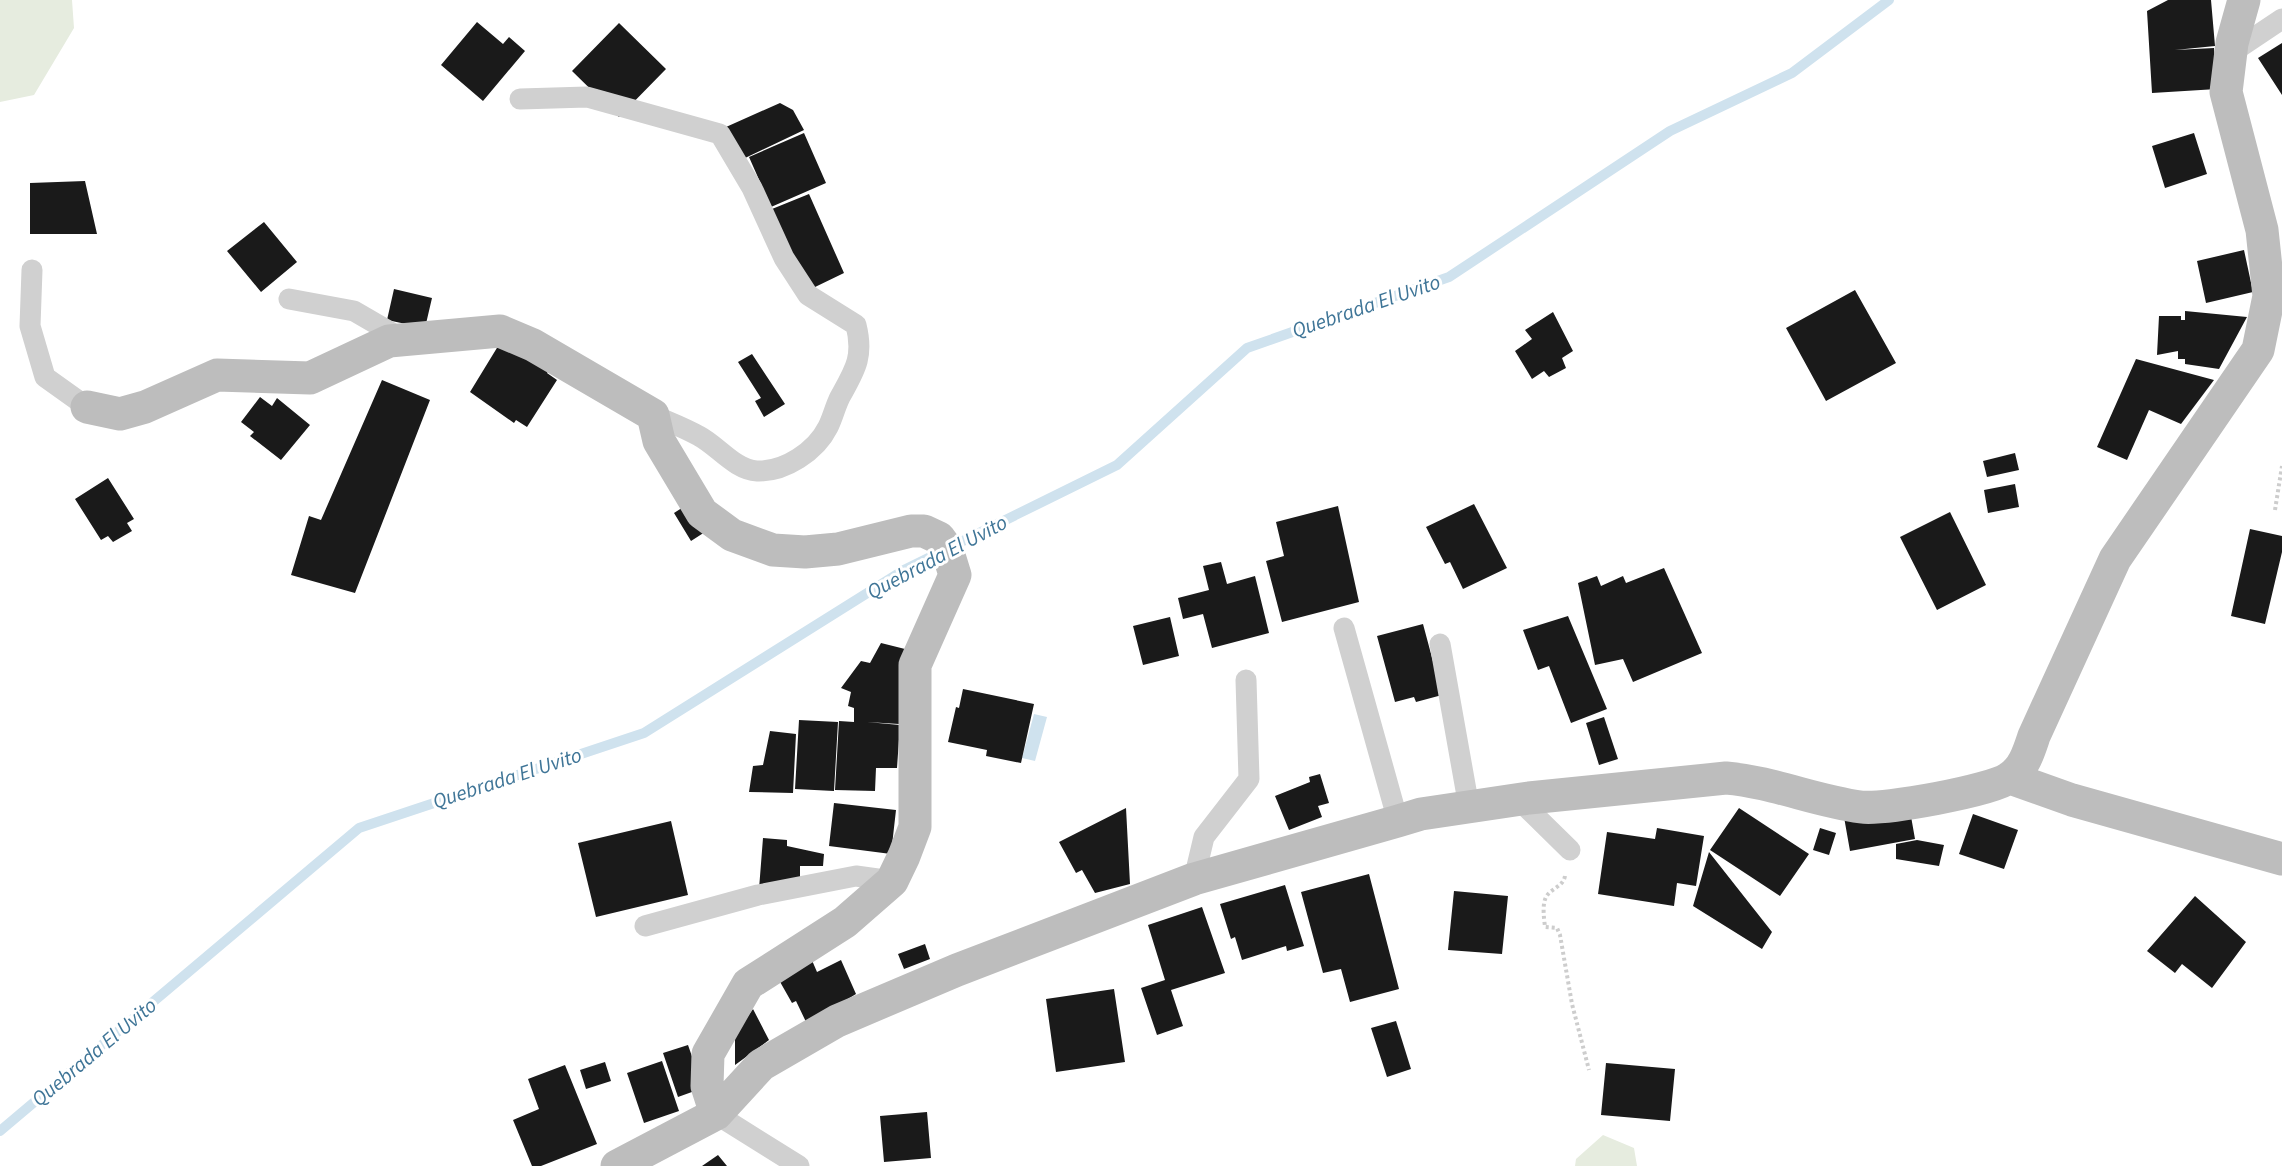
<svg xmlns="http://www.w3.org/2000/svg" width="2282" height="1166" font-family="'Source Sans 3',sans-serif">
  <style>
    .green { fill: #e6ecdf }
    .water { fill: #cfe2ee }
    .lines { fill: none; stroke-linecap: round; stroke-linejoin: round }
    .stream { stroke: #cfe2ee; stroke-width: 10 }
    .building { fill: #1a1a1a }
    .path { stroke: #cdcdcd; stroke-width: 4; stroke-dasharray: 3 3; stroke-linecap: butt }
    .lane { stroke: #d0d0d0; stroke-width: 21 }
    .secondary { stroke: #bdbdbd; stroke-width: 33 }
    .labels { text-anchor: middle; stroke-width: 6; stroke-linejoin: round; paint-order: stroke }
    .water-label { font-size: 21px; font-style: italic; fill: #3f7597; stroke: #fff }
  </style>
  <rect width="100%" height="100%" fill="#fff"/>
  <path class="green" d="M0 0H72L74 28 34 95 0 102Z
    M1603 1135 1634 1148 1637 1166H1575L1576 1159Z"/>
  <path class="water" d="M1034 714 1047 717 1035 761 1022 758Z"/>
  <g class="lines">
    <path class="stream" d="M0 1131 359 828 644 733 904 570 1117 465 1247 348 1449 277 1670 131 1792 73 1889 0"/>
  </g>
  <path class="building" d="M2168 0H2211L2215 46 2175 50 2214 48 2217 89 2152 93 2147 11Z
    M477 22 503 44 509 37 525 51 483 101 441 65Z
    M619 23 666 69 619 117 572 71Z
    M2282 43V95L2258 58Z
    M780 103 793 110 804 130 743 159 726 127Z
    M804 133 826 183 771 207 749 157Z
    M2194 133 2207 174 2165 188 2152 146Z
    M85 181 97 234H30V183Z
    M809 194 844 273 813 288 794 260 772 209Z
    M264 222 297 262 261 292 227 251Z
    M2244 250 2253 292 2206 303 2197 261Z
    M394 289 432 298 425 328 387 320Z
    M1855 290 1896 363 1826 401 1786 328Z
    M2185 311 2247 317 2219 369 2185 364V359H2178V351L2157 355 2159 316H2181V320H2185Z
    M1553 312 1573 351 1562 358 1566 368 1549 377 1544 371 1532 379 1515 351 1532 339 1525 330Z
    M503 338 550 368 547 373 557 380 527 427 516 420 514 423 470 392Z
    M752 354 785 404 764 417 755 401 761 398 738 362Z
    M2136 359 2214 380 2181 424 2149 410 2127 460 2097 447Z
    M382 380 430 400 355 593 291 575 309 516 321 520Z
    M260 397 272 406 277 398 310 425 281 460 250 436 254 432 241 422Z
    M2015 453 2019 470 1987 477 1983 461Z
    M108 478 134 519 127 523 132 531 113 542 108 536 101 540 75 499Z
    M2015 484 2019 507 1988 513 1984 490Z
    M688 504 705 532 691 541 674 513Z
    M1474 504 1507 568 1463 589 1450 562 1445 564 1426 527Z
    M1338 506 1359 602 1282 622 1266 561 1284 556 1276 522Z
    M1950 512 1986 585 1937 610 1900 537Z
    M2250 529 2282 536V552L2265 624 2231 616Z
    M1221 562 1227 584 1255 576 1269 633 1212 648 1203 614 1183 619 1178 598 1209 590 1203 566Z
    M1664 568 1702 653 1633 682 1623 659 1595 665 1578 583 1597 576 1601 586 1623 576 1626 583Z
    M1568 616 1607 709 1571 723 1549 666 1538 670 1523 630Z
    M1170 617 1179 656 1143 665 1133 626Z
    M1423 624 1442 695 1416 702 1414 697 1395 702 1377 636Z
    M881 643 909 650 899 724 867 722 900 725 897 768H876L875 791 835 790 839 721 854 722V708L848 706 851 692 841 688 861 661 870 663Z
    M963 689 1034 704 1021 763 986 756 987 750 948 742 956 707 959 708Z
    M1604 717 1618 759 1599 765 1586 723Z
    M799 720 838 722 834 791 795 789Z
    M770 731 796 734 793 793 749 792 753 766 763 765Z
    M1320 774 1329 803 1318 806 1322 817 1289 830 1275 796 1310 782 1309 777Z
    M834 803 896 810 891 854 829 846Z
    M1909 805 1915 839 1850 851 1844 817Z
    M1126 808 1130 884 1095 893 1082 870 1076 873 1059 842Z
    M1739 808 1809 854 1780 896 1710 850Z
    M1973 814 2018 830 2004 869 1959 854Z
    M671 821 688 895 596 917 578 843Z
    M1657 828 1704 836 1696 886 1677 883 1674 906 1598 894 1607 832 1655 839Z
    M1820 828 1836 833 1829 855 1813 850Z
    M763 838 787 840V846L824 854 823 866H800V886L759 889Z
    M1917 840 1944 845 1939 866 1896 859V844Z
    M1709 852 1772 932 1762 949 1693 906Z
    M1369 874 1399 989 1350 1002 1341 969 1323 973 1301 892Z
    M1285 885 1304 946 1287 951 1286 946 1242 960 1235 937 1231 939 1220 904Z
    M1454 891 1508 896 1502 954 1448 950Z
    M2195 896 2246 942 2212 988 2182 964 2175 973 2147 951Z
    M1202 907 1225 973 1171 990 1183 1026 1157 1035 1141 988 1165 980 1148 925Z
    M925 944 930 959 904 969 898 954Z
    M811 958 817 972 841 960 856 994 807 1024 796 1001 792 1003 779 980Z
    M1114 989 1125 1062 1056 1072 1046 999Z
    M753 1009 769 1040 735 1065V1034Z
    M1396 1021 1411 1069 1387 1077 1371 1028Z
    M688 1045 703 1088 678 1097 663 1053Z
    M662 1061 679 1111 644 1123 627 1073Z
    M605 1062 611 1081 586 1089 580 1070Z
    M1606 1063 1675 1069 1670 1121 1601 1115Z
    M565 1065 597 1144 541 1166H532L513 1120 539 1109 528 1079Z
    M927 1112 931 1158 884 1162 880 1116Z
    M718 1155 727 1166H702Z"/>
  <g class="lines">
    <path class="path" d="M2275 510 2282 466
      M1565 876C1563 887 1551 888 1546 897 1542 905 1544 918 1545 927L1557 928 1560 935 1572 1004 1589 1070"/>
    <path class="lane" d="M2231 53 2282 19
      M520 99 587 97 720 134 752 188 784 258 808 295 856 325C864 357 855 370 840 397 835 407 833 417 828 427 816 451 785 472 757 471 735 470 718 446 699 436 685 428 669 422 653 415
      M32 270 30 326 45 377 87 407
      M289 299 354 311 404 340
      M1344 628 1398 821
      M1440 644 1469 807
      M1519 800 1570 850
      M1194 879 1204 837 1249 779 1246 680
      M645 926 758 895 856 876 892 881
      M716 1114 799 1166"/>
    <path class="secondary" d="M87 407 120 414 145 407 217 375 310 378 389 341 500 331 533 345 653 415 659 441 702 513 732 535 773 550 805 552 838 549 911 531H924L939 538 947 549 955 575 915 665V827L904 856 892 881 845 922 748 984 708 1054 707 1086 716 1114
      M2010 778 2072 800 2282 859
      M617 1166 716 1114 761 1065 837 1021 957 970 1194 879 1398 821 1421 814 1529 798 1726 778C1773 782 1815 801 1861 807 1884 810 1990 791 2009 778 2024 769 2029 751 2034 736L2115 559 2258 350 2269 296 2262 230 2226 92 2232 43 2244 0"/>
  </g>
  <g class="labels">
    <g class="water-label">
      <text transform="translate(1366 306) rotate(-19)" y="7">Quebrada El Uvito</text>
      <text transform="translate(937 557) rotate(-28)" y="7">Quebrada El Uvito</text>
      <text transform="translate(507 778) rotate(-18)" y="7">Quebrada El Uvito</text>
      <text transform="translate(94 1052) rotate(-40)" y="7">Quebrada El Uvito</text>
    </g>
  </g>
</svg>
